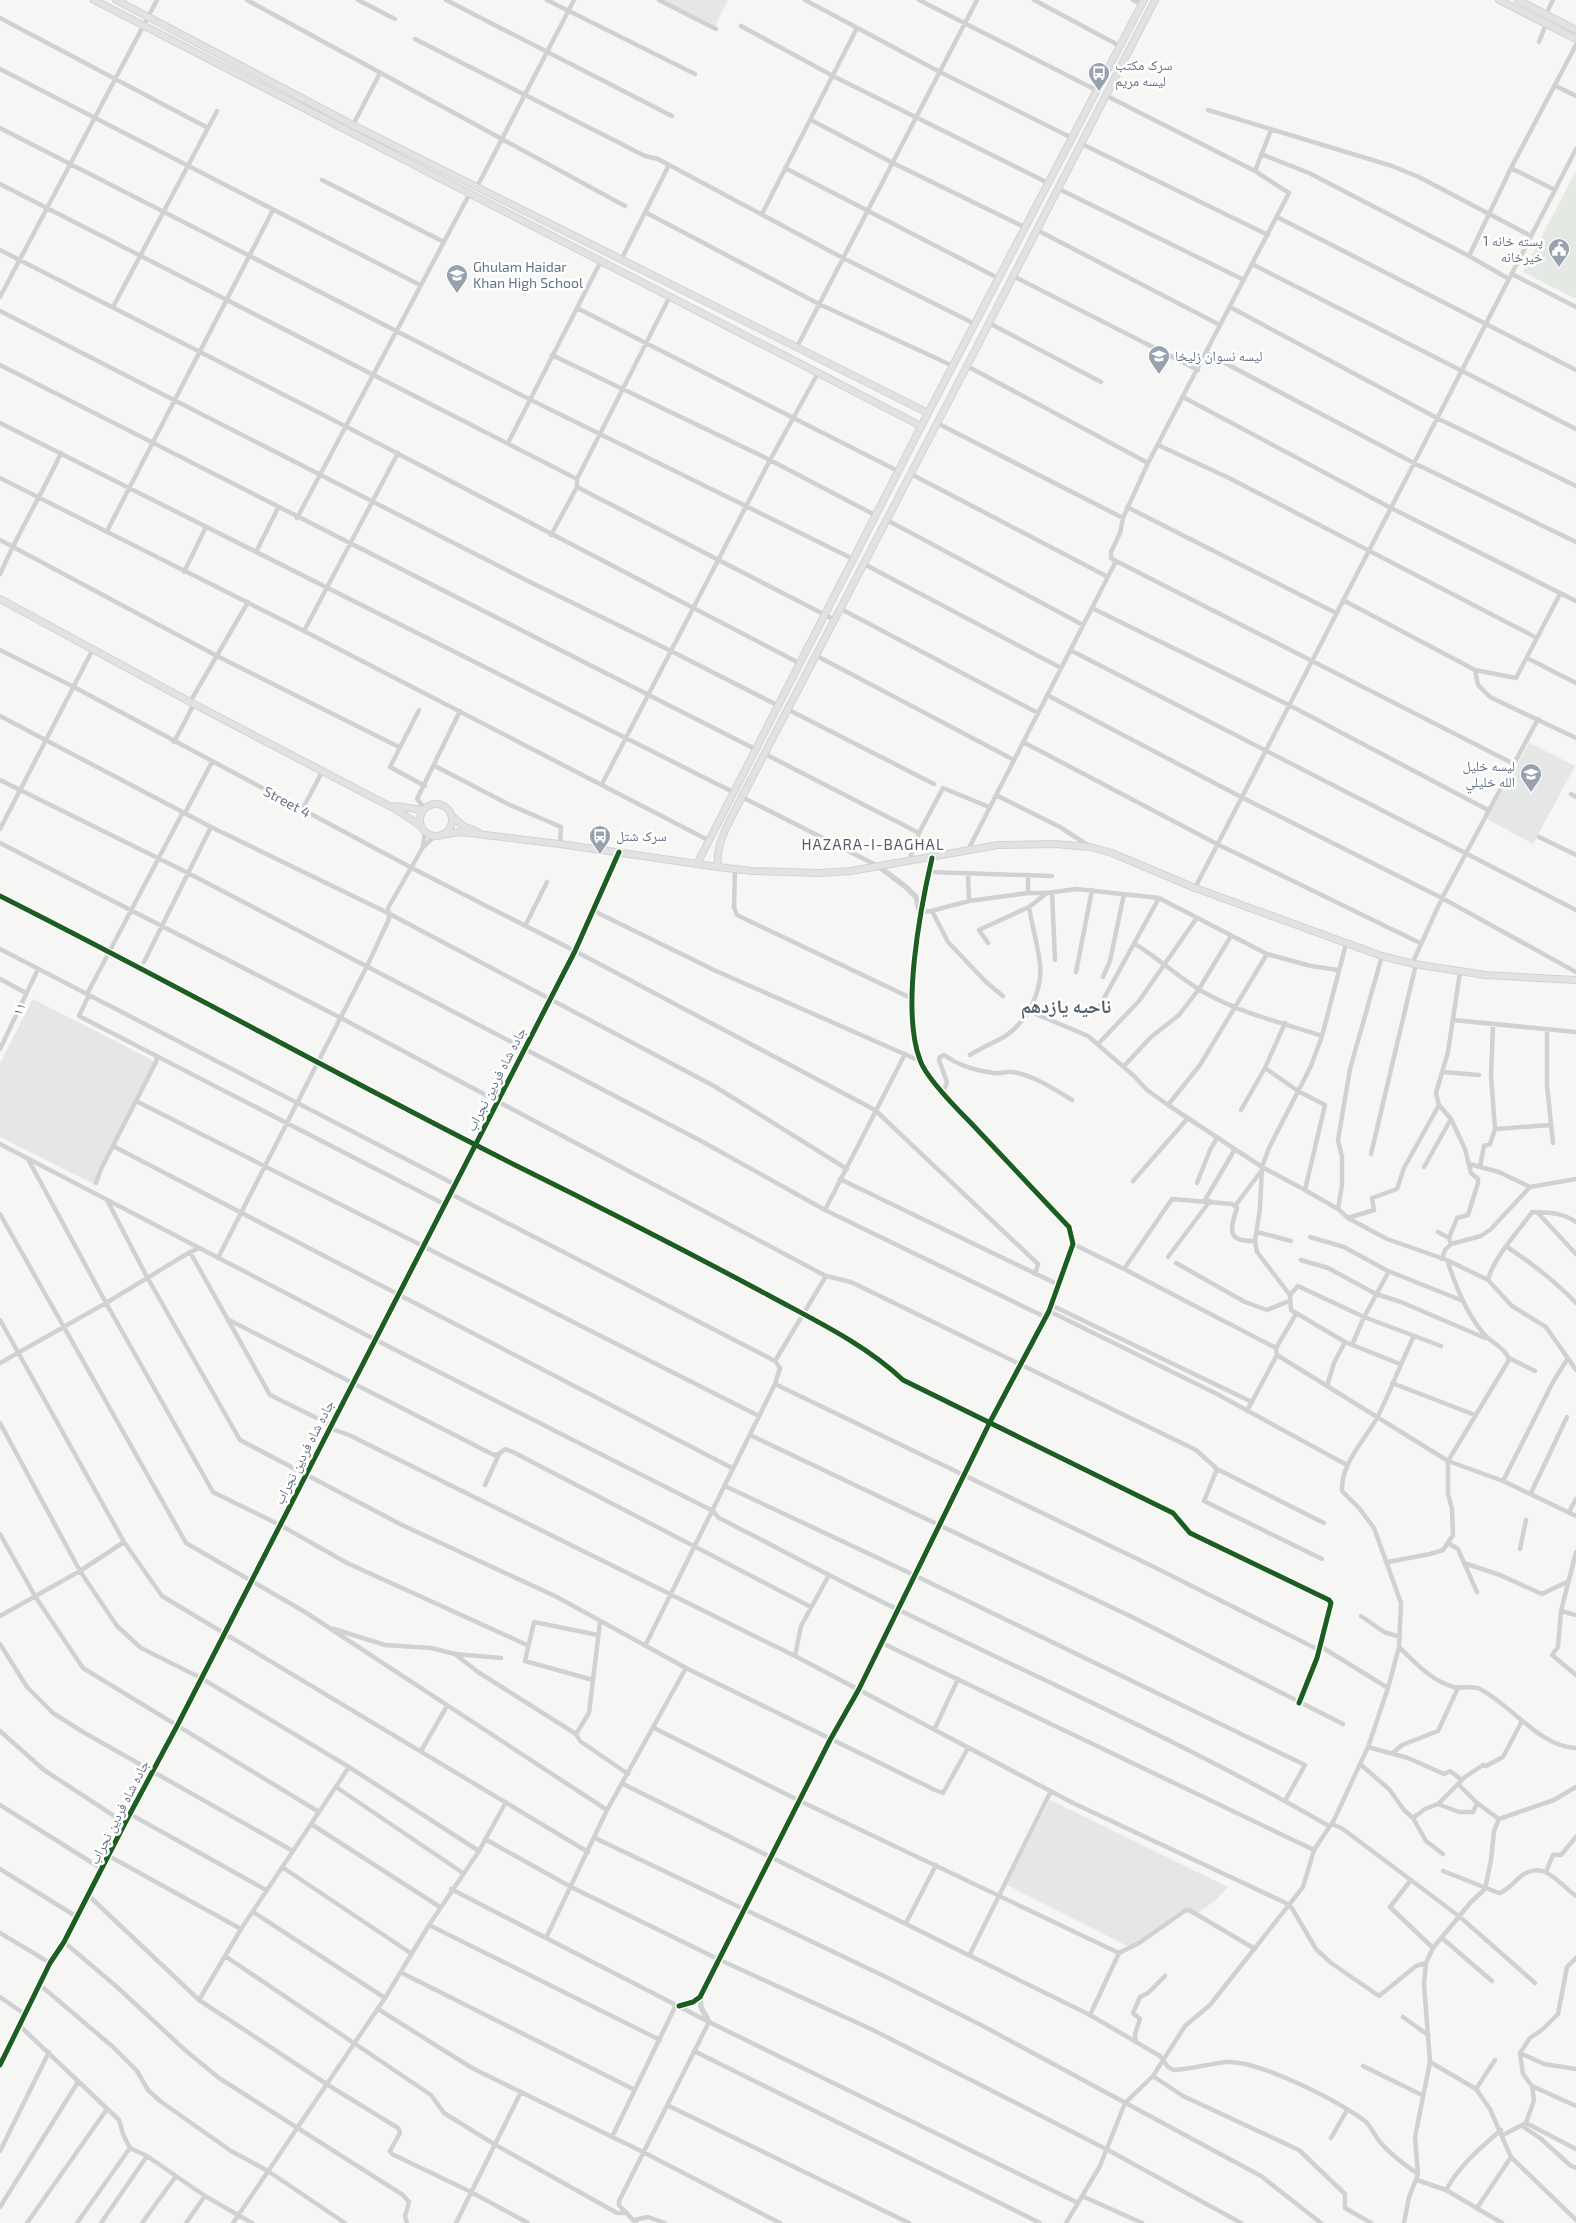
<svg xmlns="http://www.w3.org/2000/svg" width="1576" height="2223" font-family="'Exo 2','Noto Naskh Arabic',sans-serif">
  <style>
    .built { fill: #e5e6e6 }
    .green { fill: #e5e9e3 }
    .lines { fill: none; stroke-linecap: round; stroke-linejoin: round }
    .secondary-casing { stroke: #d1d3d5; stroke-width: 8 }
    .minor { stroke: #d0d1d2; stroke-width: 4.5 }
    .tertiary { stroke: #d0d1d2; stroke-width: 5.5 }
    .secondary { stroke: #e2e2e3; stroke-width: 6 }
    .cycleway-casing { stroke: #fff; stroke-width: 8 }
    .cycleway { stroke: #1b5e20; stroke-width: 5 }
    .labels { text-anchor: middle; stroke-width: 5; stroke-linejoin: round; paint-order: stroke }
    .poi-label { font-size: 14px; fill: #647487; stroke: #fff; text-anchor: start }
    .street-label { font-size: 14px; fill: #647487; stroke: #fff }
    .neighbourhood-label { font-size: 15px; letter-spacing: 1px; fill: #535e6b; stroke: #fff }
    .district-label { font-size: 19px; font-weight: bold; fill: #535e6b; stroke: #fff }
  </style>
  <rect width="100%" height="100%" fill="#f6f6f5"/>
  <path class="built" d="M663 0H728L715 26Z
    M1529 743 1575 766 1533 844 1487 819Z
    M33 999 156 1062 94 1184 0 1137V1063Z
    M1050 1800 1228 1887 1217 1899 1198 1913 1188 1908 1129 1947 1007 1885Z"/>
  <path class="green" d="M1576 171V299L1523 272Z"/>
  <g class="lines">
    <g class="secondary-casing">
      <path id="secondary" d="M94 0 921 426
        M116 0 353 125 928 413
        M1499 0 1576 39
        M1518 0 1576 30
        M0 599 190 702 395 809 421 826
        M420 820a16 16 0 1 1 32 0a16 16 0 1 1-32 0Z
        M395 806 423 810
        M452 816 463 826 478 832
        M441 835 461 832 560 844 718 867 752 871 819 873 851 871 998 845 1055 844 1090 847 1112 853 1195 888 1382 956 1414 964 1485 975 1576 980
        M697 864 928 413 1144 0
        M718 867C715 842 731 819 742 797L967 366 1155 0"/>
    </g>
    <path class="minor" d="M247 0 625 206
      M358 0 395 19
      M446 0 672 116
      M547 0 695 74
      M659 0 716 29
      M805 0 940 72 1072 138
      M919 0 1096 90
      M1034 0 1120 46
      M1133 0 1142 4
      M1546 14 1553 0
      M0 18 208 128
      M741 26 833 76 1048 183
      M415 39 645 156 658 159 843 258 975 324
      M1539 42 1546 24
      M0 69 420 285
      M1556 86 1576 96
      M1208 110 1392 166 1419 177 1531 236
      M811 120 893 163 1024 227
      M353 125 380 73
      M0 128 529 399 853 559
      M1082 144 1268 235
      M1261 154 1309 173 1469 256 1509 279
      M785 168 998 278
      M1511 168 1555 190
      M1255 171 1271 130
      M322 180 442 241
      M0 184 577 479
      M477 187 574 0
      M1059 189 1244 280
      M645 212 819 304 953 366
      M762 214 857 28
      M1277 217 1576 370
      M1037 230 1220 325
      M0 250 345 426 799 663
      M1469 256 1511 168 1576 45
      M621 260 669 165
      M1252 264 1576 429
      M1512 274 1576 307
      M1013 276 1198 370
      M0 297 157 0
      M113 307 217 111
      M1230 307 1437 418 1576 486
      M577 308 898 471
      M0 311 528 581 671 651 777 705
      M989 323 1101 382
      M797 347 977 0
      M1206 353 1414 463 1576 542
      M552 355 770 460 875 515
      M0 365 755 749
      M967 366 1148 463
      M1183 397 1391 508 1576 601
      M0 423 733 792
      M937 423 1123 518
      M508 443 601 261
      M1158 445 1229 478 1537 638
      M911 474 1108 577
      M0 478 304 631 708 840
      M577 487 835 620
      M1127 507 1336 613
      M297 518 470 193
      M887 520 1083 625
      M107 531 273 210
      M551 535 577 487V479L670 296
      M0 540 217 656 399 747
      M256 552 278 508
      M1116 561 1514 764
      M864 564 1061 668
      M184 572 206 527
      M0 574C18 533 42 494 61 453
      M1343 600 1475 670 1516 678 1560 594
      M1092 608 1289 705 1488 810
      M841 609 1038 713
      M304 631 398 453
      M0 650 74 687 410 867 575 951 875 1110 1038 1264 1035 1274
      M1070 650 1576 910
      M817 656 1014 760
      M1527 658 1576 683
      M1475 670 1478 685 1490 697 1576 738
      M1047 695 1243 798 1442 898 1576 972
      M190 702 248 602
      M419 710 390 767 425 786
      M789 710 934 784
      M0 716 211 827 388 913 714 1086 847 1169
      M174 742 194 704
      M1023 742 1217 844 1420 943
      M765 754 919 833
      M435 766 508 804 561 827 560 844
      M0 780 188 873 703 1142 825 1210 1045 1317
      M602 784 770 460 818 373
      M1571 794 1576 797
      M996 795 1060 827 1089 846
      M742 797 878 866
      M425 809 417 799 460 711
      M302 810 322 772
      M185 813 212 762
      M0 829 93 649
      M1539 837 1576 855
      M0 843 341 1018 826 1276 851 1282 1196 1450 1217 1469 1324 1523
      M423 846 425 831
      M968 850 1116 561 1111 558V552L1120 533 1123 518 1148 463 1289 193 1255 171 1107 96
      M909 861 919 833 943 788 989 807
      M735 869 734 907 737 915 913 999
      M928 872 1052 876
      M968 873 969 901
      M1028 875V893
      M1195 888 1576 149
      M1052 892 1055 960
      M0 896C175 984 346 1080 521 1168 604 1209 686 1251 768 1295 814 1320 865 1344 903 1380L1173 1513 1190 1533 1329 1600 1331 1603 1317 1658 1299 1703
      M594 911 714 970 920 1061
      M932 911 948 942 986 982 1003 996
      M920 912 931 911 969 901 1028 893H1047L1076 889 1159 898 1267 954 1311 966 1338 970
      M525 926 547 882
      M988 943 979 930 1029 907 1047 893
      M1135 944C1160 959 1181 980 1207 994 1243 1014 1283 1023 1322 1036
      M1346 944 1322 1036 1311 1066 1269 1148 1262 1167 1260 1208 1255 1241 1257 1252 1290 1295 1291 1310 1345 1342 1400 1364
      M0 949 454 1184
      M144 962 211 827
      M1412 964 1442 898 1538 719
      M1076 972 1092 890
      M1103 977 1110 961 1124 894
      M0 979 26 993
      M87 994 183 812
      M89 995 79 1016 444 1204
      M1029 1011 1088 1036 1134 1076 1147 1090 1168 1105 1262 1167 1305 1190 1338 1209 1348 1218 1387 1239 1447 1260 1488 1280 1512 1306 1546 1327 1576 1370
      M1097 1011 1159 898
      M1453 1020 1576 1032
      M1547 1029V1085L1553 1143
      M1098 1044 1139 1001 1196 919
      M0 1049 38 969
      M970 1055C981 1048 993 1043 1004 1037 1027 1022 1043 991 1040 964 1038 945 1032 926 1029 907
      M1124 1066 1151 1037 1179 1015 1199 989 1231 936
      M1265 1068 1298 1091 1325 1105 1305 1190
      M1443 1072 1479 1075
      M943 1093 947 1082 939 1060 940 1057 944 1055C958 1065 977 1071 994 1073 1001 1074 1007 1071 1013 1072 1035 1076 1054 1089 1072 1100
      M136 1101 759 1416
      M1168 1105 1200 1065 1267 954
      M1241 1110 1265 1068 1285 1023
      M1495 1129 1551 1125
      M0 1144 374 1339 713 1511 719 1518C778 1548 837 1580 897 1609 1042 1680 1189 1745 1329 1826
      M113 1146 732 1468
      M1371 1154 1416 964
      M28 1159 106 1303 213 1492 280 1525 347 1563 527 1645
      M1469 1164 1499 1172 1530 1187
      M1480 1166 1484 1146 1490 1144 1495 1129 1491 1076 1493 1025
      M1424 1167 1451 1119
      M840 1179 1059 1285
      M1133 1181 1188 1118
      M96 1183 101 1169 156 1062 157 1056
      M1197 1183 1210 1150 1217 1138
      M449 1193 775 1361 780 1368 775 1384 645 1646
      M1205 1200 1235 1149
      M108 1202 147 1277 240 1440 402 1525 557 1597 686 1668 935 1790 943 1793 968 1748
      M1235 1206 1262 1170
      M1338 1209 1342 1185V1157L1338 1140 1350 1069 1382 956
      M825 1210 905 1054
      M1538 1213 1576 1254
      M0 1214 186 1543 305 1612 607 1810
      M1348 1218 1374 1210 1372 1198 1397 1189 1404 1168 1439 1105
      M1257 1232 1291 1241
      M1438 1232 1449 1238
      M1310 1237 1344 1247 1388 1271V1273L1364 1317 1352 1345
      M1073 1244 1124 1269 1276 1348 1277 1355 1448 1461 1503 1481 1576 1516
      M1451 1244 1449 1238 1457 1218 1468 1215 1478 1183V1179L1471 1173 1465 1149 1451 1119 1439 1105 1436 1093 1448 1052 1460 972
      M1507 1247C1533 1264 1555 1281 1576 1303
      M190 1252 270 1395 331 1425
      M1168 1257 1210 1201
      M218 1258 367 966 389 919 388 908 423 847 435 836
      M1442 1259 1445 1250 1451 1244 1481 1236 1491 1229 1530 1187 1576 1179
      M1301 1260 1328 1268 1376 1294 1401 1302 1485 1338
      M1176 1263 1245 1302 1267 1310 1289 1301
      M1124 1269 1172 1199 1232 1204 1237 1208C1230 1229 1226 1242 1255 1241
      M1388 1271 1463 1301
      M1488 1280C1493 1258 1519 1231 1532 1212 1549 1213 1561 1212 1576 1222
      M1290 1295 1298 1286 1364 1317 1441 1346
      M1051 1305 1252 1402
      M1049 1311 1217 1394 1347 1465
      M0 1320 124 1542 162 1596 588 1852
      M229 1320 494 1455 499 1454 505 1449 513 1452 811 1607
      M1276 1348 1296 1314
      M1509 1358 1535 1371
      M775 1361 826 1276
      M0 1363 106 1303 190 1252 200 1248
      M1392 1383 1475 1415
      M775 1384 1154 1567 1319 1650
      M1327 1386 1334 1363 1345 1342
      M1247 1411 1277 1355
      M0 1423 80 1571 117 1626 141 1648 201 1678 349 1767 479 1851
      M329 1428 349 1435 795 1656 1073 1803 1290 1905 1316 1949 1331 1963 1379 1996 1416 1966 1426 1963
      M750 1435 1132 1617 1343 1724
      M1217 1469 1204 1501 1322 1559
      M1503 1481 1553 1382 1568 1358
      M485 1485 499 1454
      M725 1486 914 1575 1305 1765 1285 1801
      M1531 1493 1567 1417
      M1569 1512 1576 1499
      M0 1534 35 1596 83 1668 319 1812
      M1448 1543 1458 1549 1477 1592
      M1520 1549 1526 1520
      M1576 1552 1561 1611 1558 1647 1552 1655 1576 1675
      M1388 1562 1430 1554 1443 1550 1453 1535 1452 1509 1448 1494V1461L1509 1360C1507 1349 1490 1342 1483 1333 1465 1311 1456 1286 1447 1260
      M1464 1563 1500 1575 1542 1594 1569 1581
      M1561 1611 1576 1615
      M0 1616 80 1571 124 1542
      M1361 1616 1384 1632 1400 1637
      M334 1629 385 1645 431 1648 455 1654 501 1658
      M882 1643 1314 1850
      M0 1644 27 1687 53 1713 83 1732 293 1851
      M1320 1646 1388 1688
      M1399 1647C1415 1662 1431 1681 1454 1687 1462 1689 1472 1685 1480 1689 1510 1704 1540 1747 1576 1748
      M455 1654 478 1672 576 1734 580 1741 628 1774
      M795 1656 801 1626 829 1575
      M593 1680 525 1661 534 1622 598 1635
      M654 1728 800 1801 1119 1953
      M934 1730 958 1679
      M0 1731 44 1770 125 1823
      M576 1734 589 1713 600 1622
      M1368 1747 1408 1758 1444 1774 1450 1771 1462 1780
      M421 1751 447 1706
      M1393 1753 1402 1745 1438 1731 1458 1688
      M1360 1764 1389 1789 1404 1810 1413 1818 1426 1841 1443 1854
      M623 1784 1090 2015 1160 2056 1168 2067 1174 2070C1191 2069 1209 2064 1226 2062 1259 2060 1338 2101 1365 2121 1371 2126 1375 2136 1380 2142 1391 2155 1405 2165 1418 2174
      M1458 1784 1477 1803
      M336 1787 463 1873
      M1438 1804 1465 1777 1483 1765 1486 1766 1503 1757 1522 1721
      M0 1805 102 1869
      M130 1814 266 1890
      M1413 1818 1425 1809 1438 1804 1459 1812H1473L1477 1803 1499 1819
      M311 1824 440 1907
      M1332 1824 1343 1829 1460 1917 1535 1983
      M595 1838 886 1977 981 2025 1261 2176 1321 2223
      M485 1839 571 1887 720 1960 871 2029 1108 2150 1241 2223
      M109 1856 241 1929
      M282 1867 412 1954
      M0 1869 77 1917
      M1443 1871 1499 1893C1508 1890 1513 1883 1520 1877 1543 1858 1558 1883 1576 1896
      M1546 1872 1553 1855H1561L1576 1837
      M1411 1880 1390 1907 1433 1948
      M451 1889 709 2022 1078 2203
      M88 1895 199 2000 328 2085 398 2128 400 2133 390 2151 392 2154 471 2192 528 2223
      M253 1912 385 1998
      M906 1923 936 1865
      M429 1925 660 2040
      M0 1933 50 1963
      M546 1938 607 1810 686 1668
      M1442 1938 1492 1981
      M64 1942 117 1987 185 2050 219 2078 403 2195 409 2202 405 2216 407 2223
      M970 1954 1051 1791
      M225 1956 431 2095 444 2113 494 2144 617 2213H627
      M1576 1958 1567 1967 1558 2014 1543 2029 1530 2038 1520 2053 1523 2074 1532 2086 1576 2106
      M402 1973 635 2090
      M40 1985 113 2047 137 2071 148 2090 160 2101 231 2151 268 2171 345 2223
      M0 1997 26 2015
      M199 2000 241 1929 349 1767
      M378 2009 472 2068 643 2152 780 2223
      M1090 2015 1119 1953 1139 1943 1186 1910 1191 1911 1255 1949
      M1403 2017 1428 2035
      M20 2026 119 2120 123 2134 130 2148 147 2156 205 2196 252 2223
      M1136 2042 1135 2034 1140 2019 1133 2013 1140 1997 1148 1993 1165 1976
      M694 2051 1040 2223
      M1520 2053 1544 2064 1576 2069
      M1430 2062 1476 2089 1490 2109 1511 2157 1576 2220
      M0 2065 50 1963 64 1942 125 1823 177 1726 575 951 619 852
      M1363 2066 1422 2095
      M1153 2076 1183 2096 1299 2150 1345 2194V2208L1371 2223
      M1476 2089 1495 2060
      M667 2105 909 2223
      M1526 2123 1576 2149
      M1522 2126 1540 2138 1571 2166 1576 2168
      M1503 2135 1526 2123 1534 2100 1532 2086
      M612 2137 676 2005
      M1331 2138 1347 2110
      M0 2151 49 2052
      M1417 2180 1446 2190 1502 2223
      M1446 2190C1459 2166 1480 2148 1501 2130
      M1082 2196 1142 2223
      M0 2207 78 2082
      M1477 2208 1511 2157
      M634 2220 648 2217 665 2223
      M27 2223 107 2109
      M77 2223 130 2148
      M101 2223 147 2156
      M142 2223 176 2176
      M186 2223 205 2196
      M233 2223 385 1998 429 1925 479 1851 506 1802
      M456 2223 521 2092
      M636 2223 619 2205V2201L709 2022
      M1066 2223 1100 2166 1125 2103 1153 2076 1185 2026 1210 2005 1303 1887 1314 1850 1334 1820 1368 1747 1388 1688 1399 1647 1401 1603 1374 1528 1359 1508 1342 1491C1341 1463 1364 1441 1377 1418 1391 1391 1401 1362 1414 1336
      M1404 2223 1409 2197 1418 2174 1415 2137 1430 2062 1424 1984 1426 1963 1433 1948 1471 1902 1485 1889 1491 1860 1494 1831 1499 1819 1554 1800 1576 1787"/>
    <path class="tertiary" d="M878 866 906 887 916 897 919 910
      M700 1997 701 2007 709 2022
      M679 2006 693 2002 700 1997 830 1740 859 1689 990 1422 1049 1311 1073 1244 1069 1227C1036 1192 1003 1157 970 1122 956 1108 926 1078 920 1060 901 1010 920 910 932 858"/>
    <use href="#secondary" class="secondary"/>
    <g class="cycleway-casing">
      <path id="cycleway" d="M0 896C175 984 346 1080 521 1168 604 1209 686 1251 768 1295 814 1320 865 1344 903 1380L1173 1513 1190 1533 1329 1600 1331 1603 1317 1658 1299 1703
        M679 2006 693 2002 700 1997 830 1740 859 1689 990 1422 1049 1311 1073 1244 1069 1227C1036 1192 1003 1157 970 1122 956 1108 926 1078 920 1060 901 1010 920 910 932 858
        M0 2065 50 1963 64 1942 125 1823 177 1726 575 951 619 852"/>
    </g>
    <use href="#cycleway" class="cycleway"/>
  </g>
  <defs>
    <g id="bus-pin" transform="scale(1.125)"><path d="M0 17L-7.5 6A9.5 9.5 0 1 1 7.5 6Z" fill="#97a2ae" stroke="#fff"/><path d="M-5-6H5V4H4V6H2V4H-2V6H-4V4H-5ZM-3.5-4V0h7V-4ZM-3.5 1.2v1.5H-2V1.2ZM2 1.2v1.5H3.5V1.2Z" fill="#fff"/></g>
    <g id="civic-pin" transform="scale(1.125)"><path d="M0 17L-7.5 6A9.5 9.5 0 1 1 7.5 6Z" fill="#97a2ae" stroke="#fff"/><path d="M-.6-6.5H3V-4.5H.6V-3L4-1V1h2V6H-6V1h2V-1L-.6-3ZM-1.2 2.5V6h2.4V2.5Z" fill="#fff"/></g>
    <g id="school-pin" transform="scale(1.125)"><path d="M0 17L-7.5 6A9.5 9.5 0 1 1 7.5 6Z" fill="#97a2ae" stroke="#fff"/><path d="M0-5L7-2L0 1L-7-2ZM-4 1L0 2.5L4 1V4Q0 6-4 4Z" fill="#fff"/></g>
  </defs>
  <g fill-rule="evenodd">
    <use href="#bus-pin" x="1099" y="73"/>
    <use href="#civic-pin" x="1559" y="249"/>
    <use href="#school-pin" x="457" y="275"/>
    <use href="#school-pin" x="1159" y="356"/>
    <use href="#school-pin" x="1531" y="774"/>
    <use href="#bus-pin" x="600" y="836"/>
  </g>
  <g class="labels">
    <g class="poi-label">
      <text x="1115" y="70">سرک مکتب<tspan x="1115" dy="16">لیسه مریم</tspan></text>
      <text x="1543" y="246" text-anchor="end">1 پسته خانه<tspan x="1543" dy="16">خیرخانه</tspan></text>
      <text x="473" y="272">Ghulam Haidar<tspan x="473" dy="16">Khan High School</tspan></text>
      <text x="1175" y="361">لیسه نسوان زلیخا</text>
      <text x="1515" y="771" text-anchor="end">ليسه خليل<tspan x="1515" dy="16">الله خليلي</tspan></text>
      <text x="616" y="841">سرک شتل</text>
    </g>
    <g class="street-label">
      <text transform="translate(287 802) rotate(28)" y="5">Street 4</text>
      <text transform="translate(19 1009) rotate(-65)" y="5">۱۱</text>
      <text transform="translate(496 1079) rotate(-63)" y="5">جاده شاه فردین نجراب</text>
      <text transform="translate(304 1452) rotate(-63)" y="5">جاده شاه فردین نجراب</text>
      <text transform="translate(119 1812) rotate(-63)" y="5">جاده شاه فردین نجراب</text>
    </g>
    <g class="neighbourhood-label">
      <text x="873" y="850">HAZARA-I-BAGHAL</text>
    </g>
    <g class="district-label">
      <text x="1066" y="1013">ناحیه یازدهم</text>
    </g>
  </g>
</svg>
